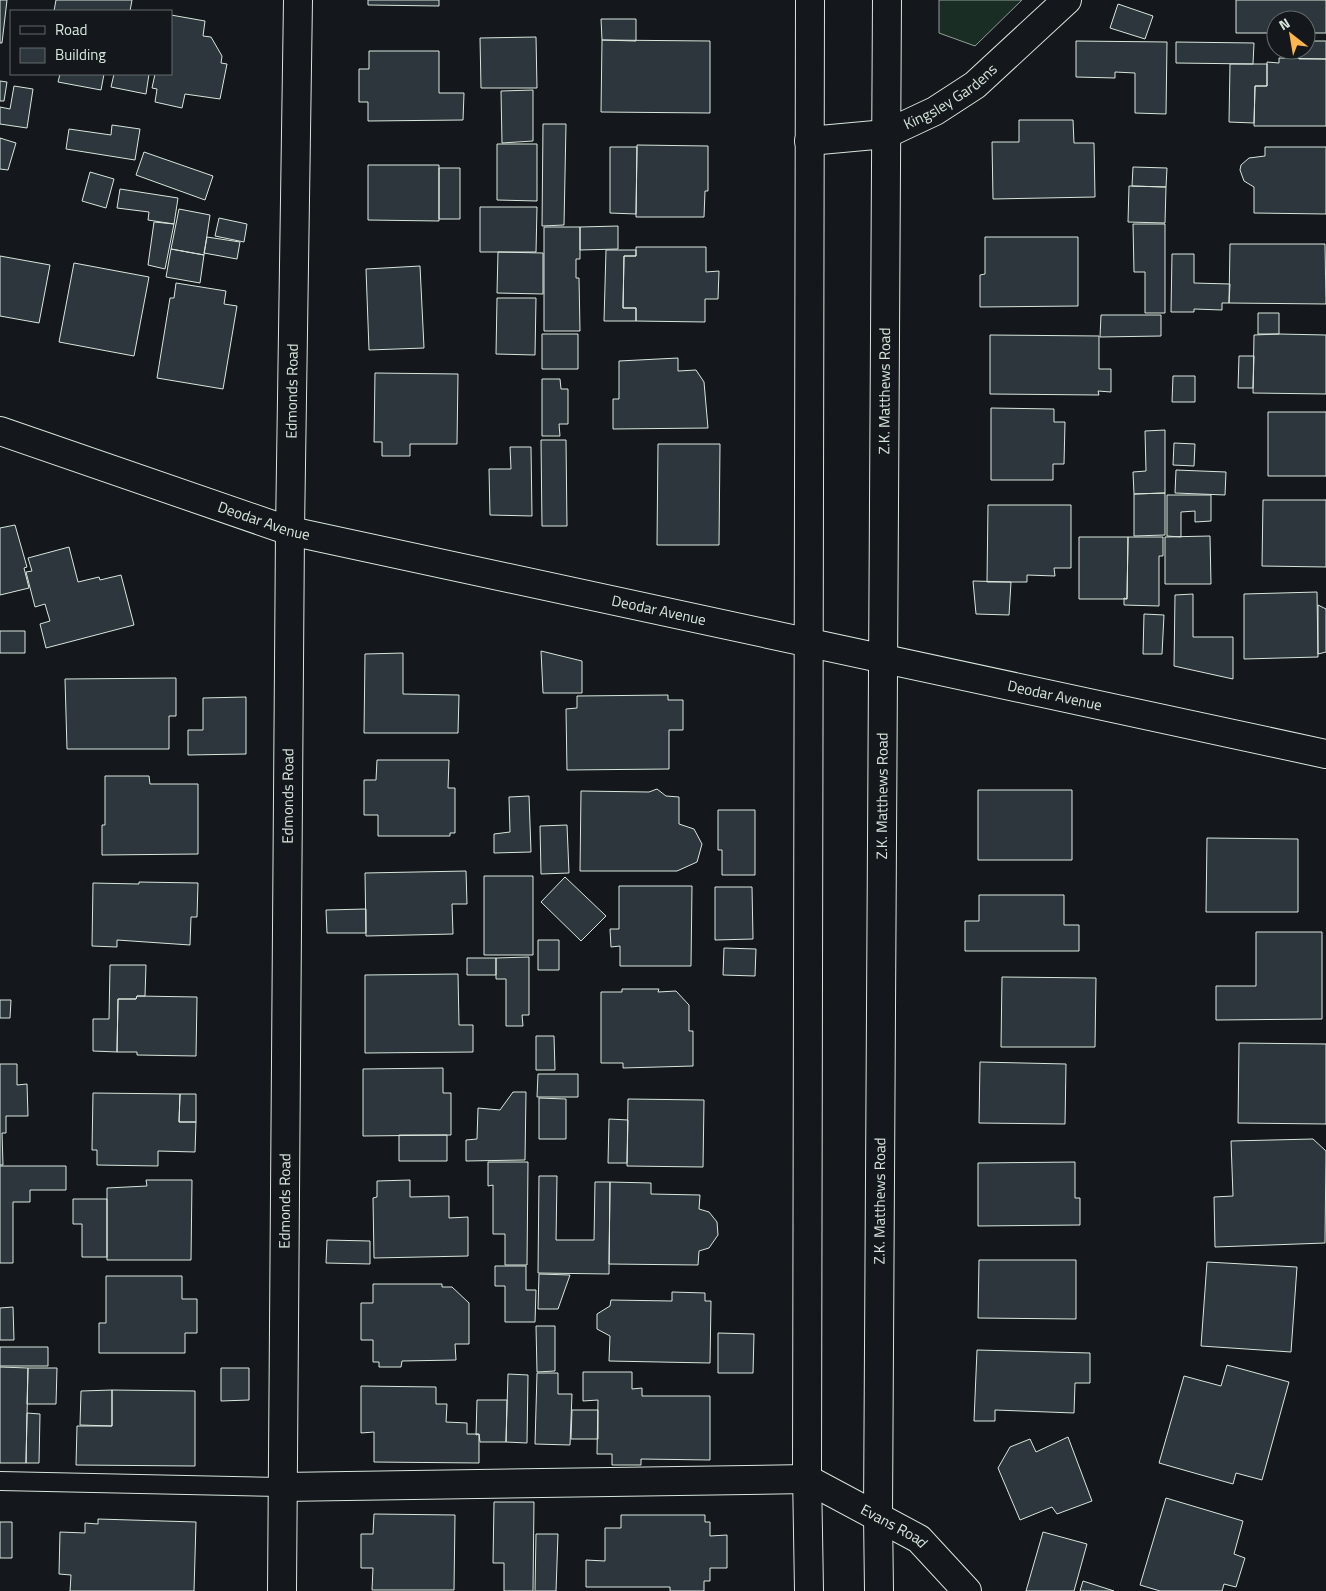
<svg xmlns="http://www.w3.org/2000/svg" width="1326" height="1591" font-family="'Titillium Web',sans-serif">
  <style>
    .green { fill: #1a2d24; stroke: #939e99 }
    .building { fill: #2c363c; stroke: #d8e6dc }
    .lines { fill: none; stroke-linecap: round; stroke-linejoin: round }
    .service-casing { stroke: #d8e6dc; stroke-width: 20 }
    .minor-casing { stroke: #d8e6dc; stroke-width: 30 }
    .tertiary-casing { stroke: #d8e6dc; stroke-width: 30 }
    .service { stroke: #14181c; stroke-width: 18 }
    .minor { stroke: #14181c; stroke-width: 28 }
    .tertiary { stroke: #14181c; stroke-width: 28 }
    .labels { text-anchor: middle; stroke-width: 4; stroke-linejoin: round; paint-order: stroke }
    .street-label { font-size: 15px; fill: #d8e6dc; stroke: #14181c }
  </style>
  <rect width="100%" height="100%" fill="#14181c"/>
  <path class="green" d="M939 0H1022L975 46 939 33Z"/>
  <path class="building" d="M0 0H7L2 43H0Z
    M56 0H132L130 11H54Z
    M368 0H439V6L368 5Z
    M1236 0H1326V33H1306V20H1276V33H1236Z
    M1118 4 1153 16 1145 39 1110 28Z
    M171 15 205 21 203 36 211 37 222 56 221 63 227 64 220 99 185 94 182 108 155 102 157 89 152 88 155 74H171Z
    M601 19H636V41L602 40Z
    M536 37 537 88H481L480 38Z
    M602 40 710 41V113L601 112Z
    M1076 41 1167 42 1166 114 1135 113V73L1115 72V78L1076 77Z
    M1306 41H1326V59H1299V50H1306Z
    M1176 42 1254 43 1253 64 1176 63Z
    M369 51H439V93H464L463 120 368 121V102H359V69H369Z
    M1279 58 1326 59V126H1254L1255 86H1267V62L1279 63Z
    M1230 64H1267V86H1255L1254 123 1229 122Z
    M60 74H104L101 90 58 82Z
    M114 74H149L146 94 111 87Z
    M0 81 7 82 4 101H0Z
    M14 86 33 89 27 128 0 124V107L10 109Z
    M533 90V141L502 143 501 91Z
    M1019 120H1073L1074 143H1094L1095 197 993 199 992 142H1019Z
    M543 124H566L564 225 542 226Z
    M112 125 140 129 135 160 66 149 69 129 111 135Z
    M0 138 16 143 8 170 0 169Z
    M497 144H537V201L497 200Z
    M637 145 708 146V191H705L704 217H636Z
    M610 147H637L636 214 610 213Z
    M1265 147H1326V214L1254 213V187L1244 181 1240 170 1241 165 1249 158 1265 156Z
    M144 152 213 176 205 200 136 175Z
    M368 165H439V221L368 220Z
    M1133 167 1167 168 1166 187 1132 186Z
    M439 168H460V219H439Z
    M90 172 114 179 106 208 82 201Z
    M1129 186 1166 187 1165 223 1128 222Z
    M120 189 178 198 174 224 148 220 149 212 117 208Z
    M480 207H537L536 252H480Z
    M179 209 210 215 204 255 171 249Z
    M219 218 247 224 244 242 215 236Z
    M154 222 174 224 165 269 148 265Z
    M1133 224H1165V313H1145V272H1134Z
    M618 226V249L580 250V227Z
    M544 227H580V259H576V278H579L580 331H544Z
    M207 237 240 242 237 259 204 253Z
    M985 237H1078V306L980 307V275L985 274Z
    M1230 244H1325L1326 304 1229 303Z
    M636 247H706V272L719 271 718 299H705V322L636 321V308H623L624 256H636Z
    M171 249 204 255 200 283 166 277Z
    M606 250H636V256H624L623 308H636V321H604Z
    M498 252 543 253V294L497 293Z
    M1172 254H1194V283L1230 284 1229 303H1222V310L1194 309V312H1171Z
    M0 256 50 265 39 323 0 316Z
    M74 263 149 277 134 356 59 342Z
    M420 266 424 348 369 350 366 269Z
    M176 283 226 291 224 304 237 306 223 389 157 378 170 298H174Z
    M497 298H536L535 355 496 354Z
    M1258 313H1279V334H1258Z
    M1101 315H1161V336L1100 337Z
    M542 334H578V369H542Z
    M1279 334 1326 335V394L1253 393 1254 335Z
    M990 335 1099 336V369H1111V392L1098 391 1099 395 990 394Z
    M1239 356H1254L1253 388H1238Z
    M678 358V371L696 370 704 382 708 428 613 429V399H619V361Z
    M375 373 458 374 457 444H410V456H382V442H374Z
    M1173 376H1195V402H1172Z
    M542 379H560L561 389H568V424H559L560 436H542Z
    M991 408 1054 409V422H1065L1064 464H1053V480H991Z
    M1268 412H1326V476H1268Z
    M1165 430V493L1134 494 1133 472 1146 471 1145 431Z
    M541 440H566L567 526H542Z
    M1174 443 1195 444 1194 466 1173 465Z
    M658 444H720L719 545H657Z
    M510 447H531L532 516 490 515 489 469H511Z
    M1176 470 1226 472 1225 495 1175 493Z
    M1165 493V535L1134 536V494Z
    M1167 495H1211V521L1195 522V511L1181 512V537L1167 536Z
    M1263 500H1326V567L1262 566Z
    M988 505H1071V568H1054L1055 576 1027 575V582H987Z
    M15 525 27 567 24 568 29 588 0 595V528Z
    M1210 536 1211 584H1165V537Z
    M1079 537H1128L1127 599H1079Z
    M1128 537H1163V556H1159V606L1124 605V598L1127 599Z
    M69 547 78 582 99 577 100 580 121 575 134 625 46 648 40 624 50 621 45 604 35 607 26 572 32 571 28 558Z
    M973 581 1011 582 1009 615 976 614Z
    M1317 592 1318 657 1244 659V594Z
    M1193 594V637H1233V679L1174 666 1175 595Z
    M1318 605 1326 609V652L1318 654Z
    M1144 614 1164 615 1162 654H1143Z
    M0 631H25V653H0Z
    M541 651 582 661V693H543Z
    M403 653V694L459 695 458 733H364L365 654Z
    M176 678V716H169V749H67L65 679Z
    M668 695V700H683V730H669V769L567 770 566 709 577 708V696Z
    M246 697V754L188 755V730H203V698Z
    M377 760H449L448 788H455V833H450V836H378V815H364V780H376Z
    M105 776H149L150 784H198V854L102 855V825H105Z
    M657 789 666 796 679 797V824L694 829 702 844 697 862 677 871H580L581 791 649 792Z
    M978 790H1072V860H978Z
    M529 796 531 852 494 853V834L510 832 509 797Z
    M718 810H755V875H722V850H718Z
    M567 825 569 873 541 874 540 826Z
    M1207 838 1298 839V912H1206Z
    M466 871 467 904H452L453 934 366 936 365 873Z
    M484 876H533V955H484Z
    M565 877 606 916 581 941 541 902Z
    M139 882 198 883 197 917H191L190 945 117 940V947L92 946 93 883 139 884Z
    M619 886H692L691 966H620V946L611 947 610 929H619Z
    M715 887H752L753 939 715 940Z
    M979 895H1064V925H1079V951H965V921H979Z
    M366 909V933H327L326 910Z
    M1256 932H1322V1019L1216 1020V986H1256Z
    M538 940H559V970H538Z
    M724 948 756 949 755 976 723 975Z
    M529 957V1015H522L523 1026H506V979H496V958Z
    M467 958H496V975H467Z
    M110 965H146L145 996H137L136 999H118L117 1052 93 1051V1019H109Z
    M458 974 459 1025H473V1052L365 1053V975Z
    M1002 977 1096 978 1095 1047H1001Z
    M622 989H659L658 992 676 991 689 1005V1031H693V1066L623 1068V1063H601V992H622Z
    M137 996 197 997 196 1056 137 1055V1052H117L118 999H136Z
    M0 1000H11L10 1018H0Z
    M536 1036H554L555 1070H536Z
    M1239 1043 1326 1044V1124L1238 1123Z
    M980 1062 1066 1064 1065 1124 979 1123Z
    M0 1064H17V1085L27 1084 28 1116H6V1133H2L3 1165H0Z
    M443 1068V1093H451V1135L363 1136V1069Z
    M538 1074H578V1097H537Z
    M513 1092H526L525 1160 466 1161V1140L477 1139 478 1108 500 1110Z
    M93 1093 180 1094 179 1122H196L195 1152 158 1151V1166L97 1165V1150H92Z
    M180 1094H196V1122H179Z
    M539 1098 566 1099V1139H539Z
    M628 1099 704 1100 703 1167 627 1166Z
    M609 1119 628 1120 627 1163H608Z
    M399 1135H447V1161H399Z
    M1313 1139 1326 1151 1325 1243 1215 1247 1214 1197 1233 1196 1231 1141Z
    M488 1162H528L527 1265H505V1234H493V1185L488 1186Z
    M1075 1162V1198H1080V1225L978 1226V1163Z
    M0 1166H66V1190H30V1202H13V1263H0Z
    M539 1176H557L556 1240H594L595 1182H610L609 1274 538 1273Z
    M146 1180H192L191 1260H107V1188L147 1186Z
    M410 1180V1197L449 1196V1218L468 1217V1256L374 1258 373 1198 377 1197V1181Z
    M610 1182 651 1183V1194L700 1195 699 1209 709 1212 717 1222 718 1235 709 1248 699 1251 698 1265 609 1264Z
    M73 1199H107V1257H82V1224H73Z
    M327 1240 370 1241V1264L326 1263Z
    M979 1260H1076V1319L978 1318Z
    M1207 1262 1297 1267 1291 1352 1201 1346Z
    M495 1266H526V1290H536L535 1322H505V1286H495Z
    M539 1274 570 1275 558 1309H538Z
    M106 1276H182V1299H197V1333H185V1353H99V1323H106Z
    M373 1284H442V1287H452L469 1303V1344H455L456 1360 402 1361 401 1367H379V1362H373V1340H361V1303H373Z
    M672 1292 705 1293V1301H711L710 1363 609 1361 610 1336 597 1329V1314L610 1306 611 1300 672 1301Z
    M13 1307 14 1340H0V1308Z
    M536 1326H555V1371L537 1372Z
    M718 1333 754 1334 753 1373H718Z
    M0 1347H48V1366H0Z
    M977 1350 1090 1353V1383H1075L1074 1413 995 1410V1421H974Z
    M1227 1365 1289 1382 1262 1480 1236 1473 1233 1484 1159 1463 1184 1376 1221 1386Z
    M0 1367 28 1368 26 1463H0Z
    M28 1368H57L56 1404H27Z
    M221 1368H249V1400L221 1401Z
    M583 1372H632V1389L642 1388V1396H710V1460L641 1459V1465H612V1454H597L598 1400 583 1401Z
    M537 1373H558V1394H572L570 1445 535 1444Z
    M508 1374 528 1375 527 1443 506 1442Z
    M361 1386 436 1387V1404H447L446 1422 467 1423V1434H479V1463L374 1462V1432L361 1433Z
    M112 1390V1426L80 1425 81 1391Z
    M112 1390 195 1391V1466L76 1465 77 1426H112Z
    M477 1400H507L506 1442H480L479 1434 476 1435Z
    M572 1410H598V1439H571Z
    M27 1413 40 1414 39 1463H26Z
    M1068 1437 1092 1501 1057 1514 1052 1507 1020 1520 998 1468 1010 1447 1030 1439 1036 1452Z
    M1166 1498 1243 1521 1234 1554 1245 1558 1236 1587 1224 1584 1222 1591H1160L1140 1585Z
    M494 1502H534L533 1591H504V1563H493Z
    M374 1514 455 1515 454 1590H372L373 1568H361V1534H373Z
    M621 1515H705V1522H710V1536L727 1535V1568H710V1581H704V1591H670V1587H586V1560L605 1561V1528H621Z
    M98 1519 196 1522 194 1591H70L71 1575 59 1574 60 1532 85 1533V1523L98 1524Z
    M0 1522H12V1558H0Z
    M1043 1532 1087 1544 1074 1591H1026Z
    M536 1534H558L556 1591H535Z
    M1083 1581 1114 1591H1080Z"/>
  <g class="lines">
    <g class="service-casing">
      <path id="service" d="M0 1481 282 1487"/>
    </g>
    <g class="minor-casing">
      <g id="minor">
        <path id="s1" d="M809 141 886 134 935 111 975 85 1067 0"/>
        <path id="s2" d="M0 431 290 531 1326 754"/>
        <path id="s3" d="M282 1487 807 1479 919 1539 967 1591"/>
        <path id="s4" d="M282 1591 290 531 298 0"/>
      </g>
    </g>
    <g class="tertiary-casing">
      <g id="tertiary">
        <path d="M809 1591 807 1474 810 0"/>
        <path id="s5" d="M879 1591 878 1515 887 0"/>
      </g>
    </g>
    <use href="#service" class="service"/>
    <use href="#minor" class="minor"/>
    <use href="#tertiary" class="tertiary"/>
  </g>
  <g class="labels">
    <g class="street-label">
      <text dy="5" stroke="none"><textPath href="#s1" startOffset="152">Kingsley Gardens</textPath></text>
      <text dy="5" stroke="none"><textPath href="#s4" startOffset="1200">Edmonds Road</textPath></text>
      <text dy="5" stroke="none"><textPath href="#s5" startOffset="1200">Z.K. Matthews Road</textPath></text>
      <text dy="5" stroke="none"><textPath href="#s2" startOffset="279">Deodar Avenue</textPath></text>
      <text dy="5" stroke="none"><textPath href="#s2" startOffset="684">Deodar Avenue</textPath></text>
      <text dy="5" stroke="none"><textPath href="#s2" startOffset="1089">Deodar Avenue</textPath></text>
      <text dy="5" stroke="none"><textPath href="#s4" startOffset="795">Edmonds Road</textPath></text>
      <text dy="5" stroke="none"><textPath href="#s5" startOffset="795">Z.K. Matthews Road</textPath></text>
      <text dy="5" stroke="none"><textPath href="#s4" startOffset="390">Edmonds Road</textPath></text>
      <text dy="5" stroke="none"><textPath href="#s5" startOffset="390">Z.K. Matthews Road</textPath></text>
      <text dy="5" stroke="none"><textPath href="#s3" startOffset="624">Evans Road</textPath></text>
    </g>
  </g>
  <rect x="10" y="10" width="162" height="65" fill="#14181c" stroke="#626a69"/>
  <rect x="20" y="26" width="25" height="8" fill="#14181c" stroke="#626a69"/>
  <text x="55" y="35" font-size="15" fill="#d8e6dc">Road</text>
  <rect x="20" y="48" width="25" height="15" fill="#2c363c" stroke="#626a69"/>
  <text x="55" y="60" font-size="15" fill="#d8e6dc">Building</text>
  <g transform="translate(1291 35) rotate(329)"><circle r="24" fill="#14181c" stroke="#626a69"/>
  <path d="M0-4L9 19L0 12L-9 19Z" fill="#ffb74d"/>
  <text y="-8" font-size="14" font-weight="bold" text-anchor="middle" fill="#d8e6dc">N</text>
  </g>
</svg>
